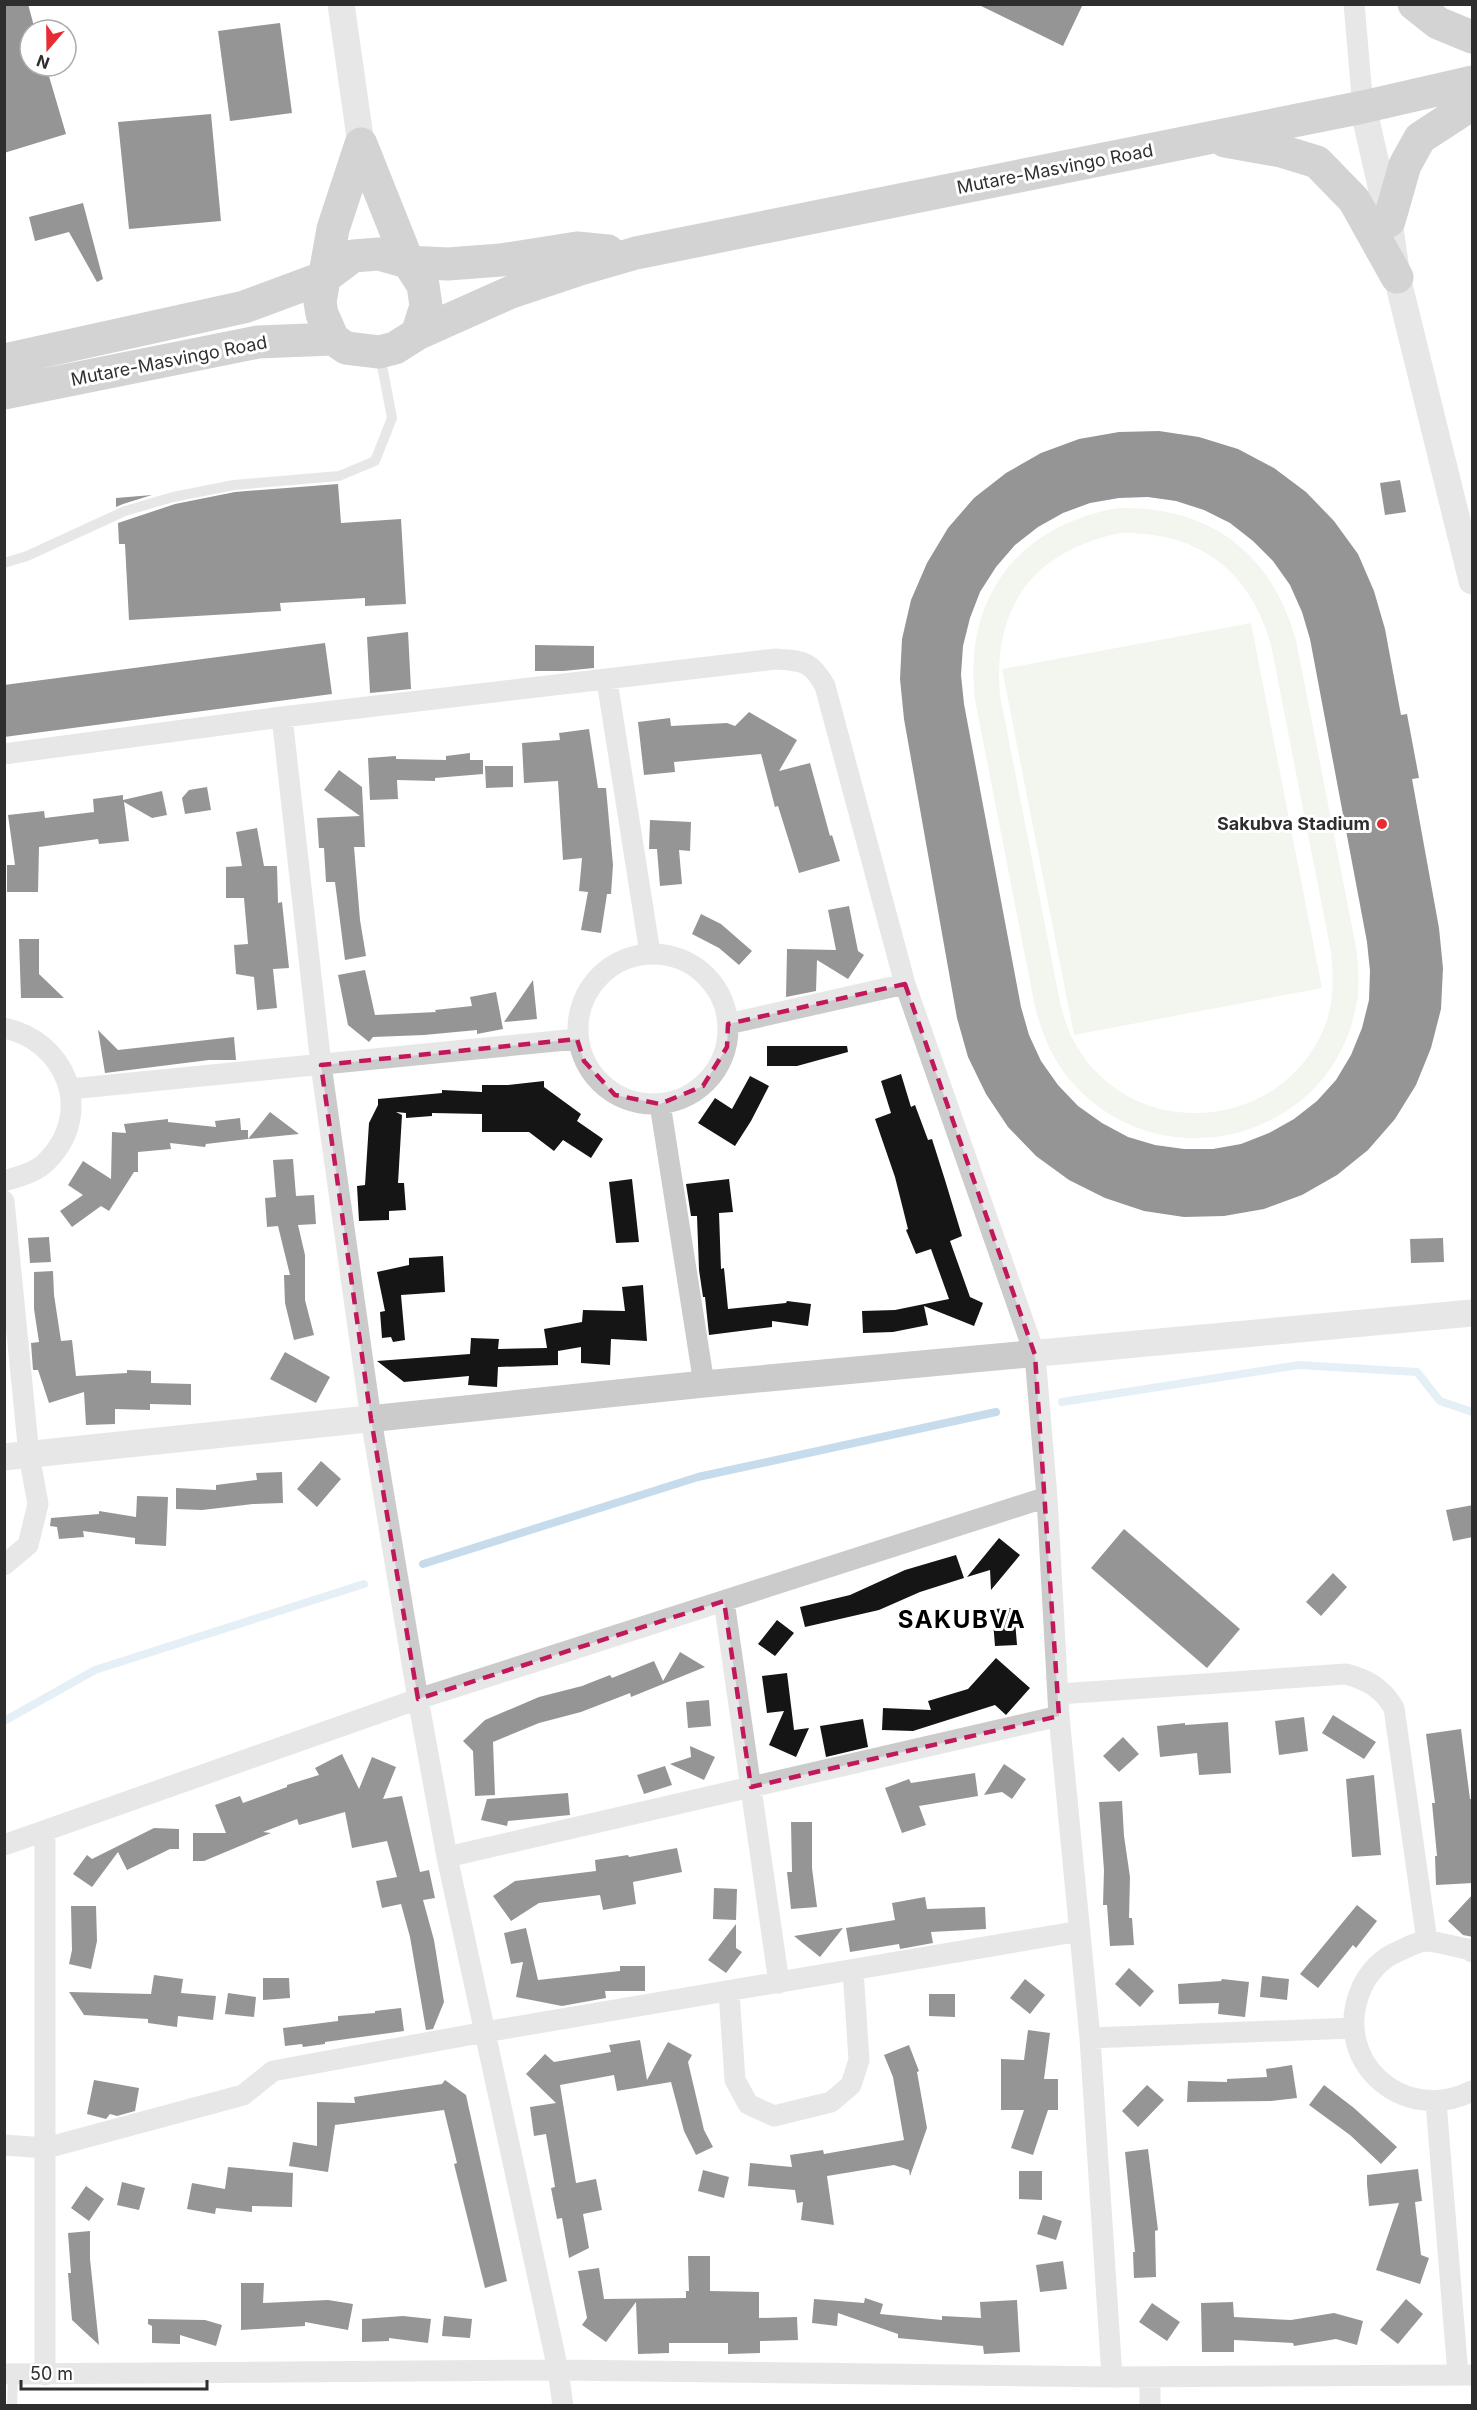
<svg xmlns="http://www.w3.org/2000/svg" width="1477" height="2410" font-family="Inter,sans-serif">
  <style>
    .pitch { fill: #e3ecdb; fill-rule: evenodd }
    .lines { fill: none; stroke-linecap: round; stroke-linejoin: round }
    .stream { stroke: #c6dcec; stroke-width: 8 }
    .building { fill: #151515; fill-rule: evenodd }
    .service { stroke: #cbcbcb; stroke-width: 10 }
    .minor { stroke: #cbcbcb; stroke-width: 21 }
    .tertiary { stroke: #cbcbcb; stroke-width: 27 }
    .trunk { stroke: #9e9e9e; stroke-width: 33 }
    .marked { fill: none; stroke: #c2185b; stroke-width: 4.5; stroke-dasharray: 12 8; stroke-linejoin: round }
    .poi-dot { fill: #e92b32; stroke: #fff; stroke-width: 2 }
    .labels { text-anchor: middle; stroke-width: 6; stroke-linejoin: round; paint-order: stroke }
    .street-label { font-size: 18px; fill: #2e2e2e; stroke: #fff }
    .poi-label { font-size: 18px; font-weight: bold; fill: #2e2e2e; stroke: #fff; text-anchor: end }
    .district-label { font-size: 24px; font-weight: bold; letter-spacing: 1.5px; fill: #000; stroke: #fff }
  </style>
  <rect width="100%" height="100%" fill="#fff"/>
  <path class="pitch" d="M1118 508C1210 506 1271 552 1296 640L1356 947C1358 965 1360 983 1357 1001 1335 1140 1160 1186 1070 1080 1052 1059 1042 1033 1035 1007L975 700C963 598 1017 526 1118 508ZM1121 533C1199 532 1250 570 1271 645L1331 952C1333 974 1334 998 1327 1020 1289 1131 1135 1147 1076 1045 1068 1032 1064 1017 1060 1002L1000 695C992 607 1034 550 1121 533Z
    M1251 623 1322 988 1074 1035 1002 669Z"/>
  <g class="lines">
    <path class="stream" d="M1062 1402 1299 1365 1417 1372 1440 1401 1472 1412
      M423 1564 698 1477 996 1412
      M4 1721 95 1670 364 1584"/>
  </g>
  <path class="building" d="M4 4H28L35 30H30V66H46L66 134 4 153Z
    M977 4H1083L1063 46Z
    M280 23 292 113 230 121 218 31Z
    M211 114 221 221 129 229 118 122Z
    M83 203 103 279 97 282 69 232 35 241 29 217Z
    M1159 431 1199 437 1238 449 1274 468 1306 492 1334 521 1358 554 1374 591 1385 629 1401 715 1407 714 1419 778 1412 779 1439 928 1443 968 1441 1009 1431 1048 1416 1085 1395 1119 1368 1150 1337 1175 1302 1195 1264 1209 1224 1216 1184 1217 1144 1211 1105 1198 1069 1180 1036 1156 1008 1127 986 1094 968 1057 957 1018 904 719 900 679 902 639 911 600 927 563 948 528 974 498 1006 473 1041 453 1079 439 1119 432ZM1148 497 1176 501 1204 510 1230 523 1253 541 1273 561 1290 585 1302 612 1310 639 1367 942 1370 971 1369 1000 1362 1028 1351 1055 1336 1080 1317 1101 1294 1119 1269 1133 1241 1144 1213 1149H1184L1155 1145 1128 1137 1102 1123 1078 1106 1058 1085 1041 1061 1029 1035 1021 1007 964 704 961 675 963 646 970 618 980 592 996 567 1015 545 1038 527 1063 513 1090 503 1119 498Z
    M1400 480 1406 512 1385 515 1380 483Z
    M338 484 341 523 401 519 406 604 365 606V598L280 603 281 611 129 620 125 544H119L118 523 175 504 235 492Z
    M152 495 123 504 116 507V498Z
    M408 632 411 689 370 693 367 637Z
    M325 643 332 694 4 737V685Z
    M535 645 594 646V668L563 671H535Z
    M749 712 797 740 779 771 810 763 830 836 832 835 840 861 799 873 778 806 775 807 761 754 674 762 675 772 644 775 638 722 670 718 671 726 727 723 735 726Z
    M589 729 598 788H606L613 865 611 894H607L601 933 581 930 588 892 579 891 582 858 563 860 558 781 524 783 522 743 560 740 559 733Z
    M470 753V760H483V774L435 778V781L397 780 398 799 370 800 368 758 396 756V759L446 760V756Z
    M485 766H513V787L486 788Z
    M339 770 362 787 365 847H354L360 920 366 956 345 960 335 882H326L324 848H319L317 818 360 816 324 790Z
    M207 787 211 810 185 814 182 798 189 790Z
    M162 791 167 815 152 818 124 802 129 841 99 844 98 839 39 847 38 892H7V865H15L8 815 44 811 45 818 94 812 93 799 123 795V800Z
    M650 820 691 822 690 851 679 850 682 884 660 886 657 849H649Z
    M257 828 264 866H277L278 903 282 902 289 968 273 969 277 1008 257 1010 254 977 236 974 234 945 248 944 244 898H226V867L242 866 236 832Z
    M849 906 858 951 864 955 848 979 817 960 816 991 786 997 787 949 836 950 828 910Z
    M701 914 721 924 752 951 739 965 719 948 692 934Z
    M19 939H39V974L64 998H21Z
    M365 970 375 1015 436 1012 435 1010 472 1006 470 997 496 992 503 1029 477 1034V1030L424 1035 373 1037 369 1042 348 1025 338 975Z
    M533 980 537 1019 504 1022Z
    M98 1030 118 1050 234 1037 236 1060H209L105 1073Z
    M767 1046H847L848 1052 797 1066H767Z
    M901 1074 911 1107 915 1105 928 1140 932 1139 945 1180 962 1236 950 1241 970 1297 983 1303 974 1326 924 1306 928 1325 893 1332 863 1333 862 1311 895 1310 949 1299 931 1249 916 1254 906 1230 908 1229 895 1177 875 1119 891 1113 881 1081Z
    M750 1076 769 1086 751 1121 735 1146 698 1123 715 1098 732 1109Z
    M544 1081V1087L581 1114 577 1121 603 1139 591 1158 563 1140 554 1151 529 1132H482V1114L432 1113V1116L406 1118V1113L396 1112 402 1115 398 1183H404L406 1210 389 1211V1220L359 1221 357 1186 365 1185 369 1123 378 1105V1099L442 1093V1090L482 1092V1085H508Z
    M270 1112 299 1134 248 1139Z
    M240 1118 241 1130H248V1139L206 1144 205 1147 170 1143 171 1149 138 1152V1172H134L109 1211 101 1206 72 1227 60 1211 83 1195 68 1185 83 1161 111 1179 112 1132 126 1133 124 1124 168 1119V1122L216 1127 215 1121Z
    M293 1159 296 1196 314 1195 316 1224 298 1225 305 1255V1300L314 1335 294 1340 285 1303 284 1275H290L278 1226 267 1227 265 1198 276 1197 273 1160Z
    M632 1179 639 1242 616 1243 609 1182Z
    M729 1179 733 1212 719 1213 721 1269 724 1268 728 1309 786 1303 787 1301 811 1304 808 1326 772 1321V1327L709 1335 705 1297H703L699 1270 697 1216H691L686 1184Z
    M49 1237 51 1262 30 1263 28 1238Z
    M1443 1238 1444 1262 1411 1263 1410 1239Z
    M443 1256 445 1292 401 1295 405 1340 393 1342 391 1337 382 1338 380 1312 385 1311 377 1272 409 1265V1258Z
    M53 1271 54 1295 61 1341 72 1340 76 1376 127 1373V1370L151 1371V1383L191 1384V1405L150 1404V1410L115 1409V1424L86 1425 84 1392 49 1403 38 1370H33L31 1343 39 1342 34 1309V1272Z
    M643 1285 647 1341 611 1339 610 1365 581 1363V1347L558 1351V1365L498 1367 497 1387 468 1385 469 1376 404 1382 377 1361 470 1354 471 1338 499 1339 498 1349 547 1348 544 1329 582 1322 583 1310 625 1311 622 1287Z
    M285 1352 330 1377 316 1403 270 1379Z
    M321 1461 341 1479 317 1507 297 1489Z
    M282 1472 283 1503 253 1504 202 1510 176 1509V1488L216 1490V1485L257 1480 256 1473Z
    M137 1496 168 1497 166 1546 135 1544V1538L83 1531 84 1537 59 1539 57 1527 50 1526 51 1518 99 1514V1511L136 1517Z
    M1473 1505V1537L1453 1541 1446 1510Z
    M1124 1529 1240 1629 1207 1668 1091 1568Z
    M999 1538 1020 1555 991 1590 990 1570 967 1577Z
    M956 1555 964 1578 920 1592 879 1610 805 1627 800 1607 850 1595 905 1570Z
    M1333 1573 1347 1587 1321 1616 1306 1602Z
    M1014 1608 1017 1645 995 1646 992 1609Z
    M777 1620 794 1633 775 1656 758 1644Z
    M680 1652 705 1667 631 1697 630 1693 581 1712 539 1723 493 1742 495 1795 475 1796 473 1751 463 1741 485 1720 539 1697 582 1686 610 1675 612 1678 654 1661 663 1681Z
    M996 1658 1030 1688 1006 1715 995 1705 913 1731 882 1730 883 1708 931 1710 928 1701 968 1689Z
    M787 1673 794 1730 809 1728 796 1757 769 1745 784 1711 767 1713 762 1676Z
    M709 1700 711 1726 688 1728 686 1702Z
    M1333 1715 1376 1742 1364 1759 1322 1733Z
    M1304 1717 1308 1751 1279 1755 1275 1721Z
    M863 1719 868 1747 826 1757 820 1726Z
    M1228 1722 1231 1773 1199 1775 1197 1753 1160 1757 1157 1726 1185 1723V1725Z
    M1461 1729 1470 1799H1473V1883L1436 1885 1435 1856H1437L1432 1803H1435L1426 1734Z
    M1123 1737 1139 1754 1119 1772 1103 1756Z
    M690 1746 715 1757 704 1780 670 1764 691 1757Z
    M342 1754 359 1789 372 1757 396 1767 383 1799 402 1796 420 1872 429 1870 435 1898 423 1900 434 1940 444 2002 433 2029 426 2030 410 1937 401 1904 382 1908 376 1881 397 1877 387 1841 352 1848 345 1812 299 1825 297 1819 263 1832 271 1833 204 1861H193V1833H226L215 1805 240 1796 243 1803 287 1787V1785L319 1775 315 1768Z
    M1004 1764 1026 1779 1012 1799 1002 1792 984 1795Z
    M665 1766 672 1785 644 1794 637 1775Z
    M975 1773 978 1796 919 1806 926 1825 902 1833 885 1788 909 1779 911 1783Z
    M1374 1775 1381 1855 1352 1857 1346 1779Z
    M568 1793 570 1815 508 1821 507 1826 481 1820 487 1799Z
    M1122 1801 1124 1836 1130 1877 1129 1918H1132L1134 1945 1110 1946 1107 1905H1103L1104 1870 1099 1802Z
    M791 1822H812V1868L817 1907 791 1909 787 1872H792Z
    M154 1828 179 1829V1849H170L127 1870 118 1852 92 1887 73 1874 87 1855 92 1859Z
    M677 1848 682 1872 633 1882 636 1904 603 1910 600 1895 539 1903 511 1921 493 1896 515 1881 596 1871 595 1860 628 1855 629 1857Z
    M714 1888 737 1889 736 1920 713 1919Z
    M1473 1894V1937L1463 1935 1448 1921Z
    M925 1897 927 1909 985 1907 986 1929 931 1932 933 1943 900 1949 899 1944 850 1952 846 1928 895 1920 892 1903Z
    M1357 1905 1377 1921 1356 1948 1353 1945 1318 1988 1300 1974Z
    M71 1906H96L97 1941 91 1969 69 1964 72 1950Z
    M736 1924V1948L742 1952 726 1973 708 1960Z
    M526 1928 538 1980 620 1971V1966H645V1991H605L606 1998 562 2006 516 1997 523 1962 511 1964 504 1933Z
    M843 1928 820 1957 794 1936Z
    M1129 1968 1154 1991 1140 2007 1115 1984Z
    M154 1975 183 1979 181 1993 216 1996 213 2020 178 2016 177 2027 148 2023V2019L84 2015 69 1992 151 1994Z
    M1262 1976 1289 1979 1287 2000 1260 1997Z
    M263 1978H289L290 1998 263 2000Z
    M1025 1979 1045 1995 1030 2014 1010 1998Z
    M1222 1979 1249 1982 1245 2017 1218 2014 1219 2003 1179 2004 1178 1984 1221 1981Z
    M228 1993 256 1997 254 2017 225 2014Z
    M929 1994H955V2017L929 2016Z
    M401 2008 404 2031 325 2042V2044L303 2047 302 2044 285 2046 283 2028 338 2021V2016L375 2013V2011Z
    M1028 2030 1050 2033 1044 2079H1058V2110H1048L1033 2155 1011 2148 1024 2110H1001V2059L1024 2060Z
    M640 2040 647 2080 668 2042 692 2055 688 2062 704 2130 713 2147 696 2155 684 2131 671 2082 617 2091 614 2075 560 2085 576 2183 596 2179 602 2210 583 2214 589 2248 569 2258 562 2218 557 2219 551 2188 555 2187 546 2134 534 2136 530 2107 556 2103 526 2074 545 2054 554 2062 611 2052 609 2045Z
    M909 2045 919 2071 917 2072 927 2128 910 2176 909 2170 894 2165 827 2176 834 2225 801 2220 803 2202 797 2203 795 2190 748 2186 750 2163 792 2167 790 2155 823 2150 824 2154 904 2140 893 2077 884 2055Z
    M1292 2065 1297 2098 1271 2101 1187 2102 1188 2081 1227 2082V2079L1267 2077 1266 2069Z
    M94 2080 139 2088 135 2111 117 2116 110 2114 106 2119 87 2114Z
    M445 2080 466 2095 507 2281 485 2288 454 2164 457 2163 444 2110 335 2125 328 2172 289 2166 293 2142 317 2146V2102L355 2103 354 2097 442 2084Z
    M1147 2085 1164 2100 1138 2127 1122 2111Z
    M1324 2085 1354 2108 1397 2147 1381 2164 1350 2135 1309 2105Z
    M1148 2149 1158 2230 1155 2231 1156 2277 1134 2278 1133 2252H1135L1125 2152Z
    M228 2167 293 2173 292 2207 252 2206V2212L216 2208 215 2214 187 2209 192 2183 225 2189Z
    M1418 2169 1422 2201 1415 2202 1421 2255 1429 2258 1420 2284 1376 2270 1399 2203 1369 2206 1367 2184V2175Z
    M703 2170 729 2177 724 2198 698 2191Z
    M1019 2171H1042V2200L1019 2199Z
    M122 2182 145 2188 139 2210 117 2205Z
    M86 2186 104 2199 89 2221 71 2208Z
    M1043 2215 1062 2221 1056 2240 1037 2234Z
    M90 2231V2259L99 2345 72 2320 68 2273H71L68 2233Z
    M688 2256H710V2291L759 2292V2318L797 2317 798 2340 760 2341V2353L728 2354V2343H669V2353L638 2354 636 2302 606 2342 582 2325 587 2318 578 2271 599 2268 604 2299 686 2298V2291H689Z
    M1063 2261 1067 2289 1040 2292 1036 2265Z
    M241 2283H264L263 2303 328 2300 353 2304 348 2330 305 2322V2326L241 2330Z
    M865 2298 883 2304 880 2314 942 2320V2316L981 2318 980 2302 1017 2300 1020 2352 984 2354 983 2346 898 2338V2334L838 2313 837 2326 812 2323 814 2299 864 2303Z
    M1406 2299 1423 2314 1398 2344 1380 2330Z
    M1233 2302 1234 2317 1291 2320 1334 2313 1363 2321 1357 2345 1336 2339 1294 2346 1293 2343 1234 2340V2352H1202L1201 2303Z
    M1152 2303 1180 2322 1167 2341 1139 2322Z
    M403 2316 431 2319 428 2343 389 2338V2341L362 2342V2319Z
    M444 2316 472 2319 470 2338 442 2336Z
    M148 2319 205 2320 222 2325 216 2346 180 2335V2344L152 2343V2326L148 2324Z"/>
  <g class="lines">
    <path class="service" d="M4 563 27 556 125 511 173 497 234 485 339 476 375 461 392 418 380 355
      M12 2406 13 2374"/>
    <path class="minor" d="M1354 4 1363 107
      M607 681 650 953
      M282 717 321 1065 371 1419 418 1699 447 1857 558 2370 563 2406
      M4 754 282 717 776 659C804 661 811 661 825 686L905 984 1035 1355 1047 1497 1059 1716 1090 2038 1112 2377
      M578 1029a75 75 0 1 1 150 0a75 75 0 1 1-150 0Z
      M728 1024 905 984
      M4 1028C66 1041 94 1111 49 1159 38 1172 21 1176 4 1181
      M70 1089 577 1039
      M660 1104 704 1384
      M4 1201 29 1455 38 1504 28 1545 4 1565
      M724 1601 779 1983
      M1059 1694 1346 1674C1368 1680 1382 1688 1394 1708L1427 1941
      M45 1831V2375
      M4 1845 418 1699 1047 1497
      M447 1857 1059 1716
      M1472 1952 1468 1949C1455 1947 1440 1942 1427 1941 1417 1941 1406 1948 1397 1952 1382 1958 1369 1972 1362 1987 1329 2059 1402 2126 1472 2091
      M729 1992 735 2080 748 2104 774 2116 831 2102 851 2085 859 2060 853 1970
      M1090 2038 1354 2028
      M1436 2102 1458 2375
      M4 2145 46 2148 243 2095 273 2071 485 2032 1080 1931
      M4 2374 558 2370 1112 2377 1472 2375
      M1150 2406V2377"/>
    <path class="tertiary" d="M341 4 361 144
      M1363 107 1389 221 1397 277 1472 581
      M4 1457 704 1384 1472 1313"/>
    <path class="trunk" d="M1414 4 1438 23 1472 37
      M1225 141 1281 151 1317 162 1354 200 1397 277
      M361 144 408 262 423 285 426 306 417 334
      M1389 221 1405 165 1420 138 1472 104
      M333 339 322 314 320 302 333 229 361 144
      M4 360 244 307 325 277 353 256 379 254 408 262 448 264 501 260 577 248 608 251
      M4 393 258 342 333 339 346 348 379 352 395 348 417 334 511 292 577 270 636 253 1363 107 1472 82"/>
  </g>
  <path d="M0 0H1477V2410H0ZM905 984 1035 1355 1059 1716 751 1787 724 1601 418 1699 371 1419 321 1065 577 1039 584 1061 615 1095 660 1104 703 1086 727 1047 728 1024Z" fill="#fff" fill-opacity=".55" fill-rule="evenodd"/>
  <path class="marked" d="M905 984 1035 1355 1059 1716 751 1787 724 1601 418 1699 371 1419 321 1065 577 1039 584 1061 615 1095 660 1104 703 1086 727 1047 728 1024Z"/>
  <circle class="poi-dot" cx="1382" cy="824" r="6"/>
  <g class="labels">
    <g class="street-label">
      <text transform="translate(1055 169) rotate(-11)" y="6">Mutare-Masvingo Road</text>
      <text transform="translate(169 361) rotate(-11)" y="6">Mutare-Masvingo Road</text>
    </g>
    <g class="poi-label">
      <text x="1370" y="830">Sakubva Stadium</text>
    </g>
    <g class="district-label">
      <text x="962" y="1628">SAKUBVA</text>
    </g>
  </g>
  <rect width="1477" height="2410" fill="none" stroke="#2e2e2e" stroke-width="12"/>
  <g transform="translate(48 48) rotate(200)"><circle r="28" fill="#ffffff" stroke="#ababab" stroke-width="1.5"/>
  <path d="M0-4.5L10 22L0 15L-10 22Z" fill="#e92b32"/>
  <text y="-9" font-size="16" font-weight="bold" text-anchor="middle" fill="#2e2e2e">N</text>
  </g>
  <path d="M21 2380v9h186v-9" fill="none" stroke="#2e2e2e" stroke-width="3"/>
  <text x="30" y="2380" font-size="18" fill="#2e2e2e" stroke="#ffffff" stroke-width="4.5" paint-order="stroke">50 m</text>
</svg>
